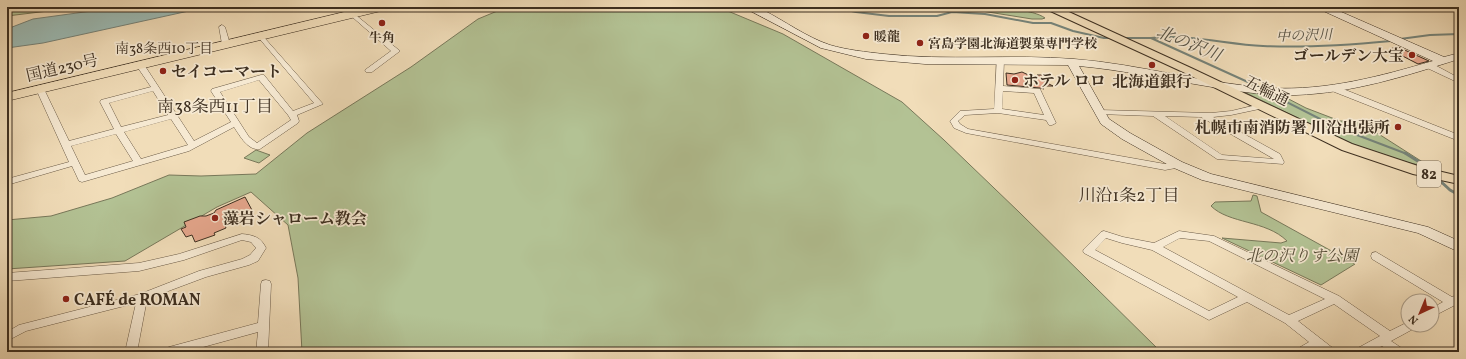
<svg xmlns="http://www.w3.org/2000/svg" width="1466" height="359" font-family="Vollkorn,'Noto Serif JP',serif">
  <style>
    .green { fill: #b3c294; stroke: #78785a }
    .water { fill: #9cbbb5; stroke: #768379 }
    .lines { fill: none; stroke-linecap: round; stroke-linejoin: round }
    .stream-far1 { stroke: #768379; stroke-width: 2 }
    .stream { stroke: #768379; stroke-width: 3 }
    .building { fill: #e5a68c; stroke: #3d2f20 }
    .street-casing { stroke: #6a5a46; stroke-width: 1 }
    .secondary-casing { stroke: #3d2f20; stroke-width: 1 }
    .primary-casing { stroke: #3d2f20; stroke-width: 2 }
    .highway-casing { stroke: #3d2f20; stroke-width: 1 }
    .street { fill: #f6e9d2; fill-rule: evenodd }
    .secondary { fill: #f6e9d2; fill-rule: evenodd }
    .primary { fill: #f1ddb9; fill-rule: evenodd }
    .highway { fill: #f1ddb9; fill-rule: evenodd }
    .poi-dot { fill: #8f2418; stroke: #f6e9d2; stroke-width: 1.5 }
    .labels { text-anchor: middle; stroke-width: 3.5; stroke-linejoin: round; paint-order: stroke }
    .far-poi-label { font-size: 13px; font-weight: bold; fill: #3d2f20; stroke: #f6e9d2; text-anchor: start }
    .far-water-label { font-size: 14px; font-style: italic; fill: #555245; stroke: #f6e9d2 }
    .far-neighbourhood-label { font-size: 14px; fill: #3d2f20; stroke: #f6e9d2 }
    .shield { fill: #f6e9d2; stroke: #746755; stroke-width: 1 }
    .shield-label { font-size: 15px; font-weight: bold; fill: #3d2f20 }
    .poi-label { font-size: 16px; font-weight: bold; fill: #3d2f20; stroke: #f6e9d2; text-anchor: start }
    .street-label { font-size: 16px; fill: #3d2f20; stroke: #f6e9d2 }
    .park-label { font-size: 16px; font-style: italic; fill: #554c37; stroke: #f6e9d2 }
    .water-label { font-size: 17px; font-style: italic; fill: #555245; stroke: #f6e9d2 }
    .neighbourhood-label { font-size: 17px; fill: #3d2f20; stroke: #f6e9d2 }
  </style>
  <rect width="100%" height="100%" fill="#f1ddb9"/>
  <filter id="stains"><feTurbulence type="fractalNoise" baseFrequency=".005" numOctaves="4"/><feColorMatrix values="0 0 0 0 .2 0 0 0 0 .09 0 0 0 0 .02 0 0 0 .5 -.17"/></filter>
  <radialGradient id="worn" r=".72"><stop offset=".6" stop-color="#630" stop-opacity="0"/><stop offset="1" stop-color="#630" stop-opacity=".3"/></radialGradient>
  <path class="green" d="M7 7H81L7 16Z
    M507 7H713L723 9 783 34 902 102 944 140 1019 212 1161 352H302L298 278 288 225 251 192 217 207 125 261 7 269V220L51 216 112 198 169 175 201 176 256 174 307 133 411 67 478 19Z
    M876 7C909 7 1022 1 1045 18L1042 19H1032L969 9 922 11Z
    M1242 91 1281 95 1306 108 1340 121H1359L1372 125 1374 131 1432 168 1392 159 1350 143Z
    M256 150 270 155 259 163 244 158Z
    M1253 195 1257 196 1261 212 1355 264 1321 285 1222 238 1281 243 1287 241C1266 220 1229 224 1211 206L1215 202 1251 201Z"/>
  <path class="water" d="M121 7H207L43 43 7 48V29L33 19Z"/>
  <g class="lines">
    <path class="stream-far1" d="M833 7 856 12 889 16H937L952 12 985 14 1033 23H1051L1073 31 1104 38H1112
      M1123 38H1151L1261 88
      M1151 38C1190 34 1225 44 1263 46 1306 48 1349 45 1391 41
      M1400 39 1430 35 1459 34
      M1269 93 1336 127 1407 154"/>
    <path class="stream" d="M1405 153 1421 163 1429 170
      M1437 178 1450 190 1459 195"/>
  </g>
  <path class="building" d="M1398 47 1429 61 1418 64 1389 49Z
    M1022 72 1037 79V75H1043L1045 82 1053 86H1041L1044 89 1040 88 1007 85 1006 73 1014 74Z
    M245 197 253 212 231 221 232 223 225 225 226 228 214 233 215 235 195 242 192 235 186 237 181 229 186 227 184 222 200 216H206L214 213 216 210Z"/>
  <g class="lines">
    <g class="street-casing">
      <path id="street" d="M352 12 400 51 372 72H366L365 70 391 51 350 15V13Z
        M222 25 225 27 230 44 229 46H226L222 44 219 27Z
        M260 34 262 35 323 104 297 115 299 121 298 123 260 149C248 151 240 136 234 127L189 151 82 182 79 181 72 166 7 185V179L69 162 36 89 37 87H40L44 89 69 141 114 129 100 102 101 100 151 87 136 65 140 63H143L194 141 231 122 211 91 212 89 261 75H264L293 111 314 103 258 37 257 36ZM259 80 288 115 291 120 257 143 249 137 220 92ZM153 91 168 115 121 127 109 103ZM171 119 188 145 141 159 124 132ZM116 134 133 161 85 175 71 146Z
        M997 58H1003L1004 60 1003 86 1040 89 1056 123 1052 125H1049L1046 120 998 113 965 115 958 121 960 124 968 129 1165 164 1178 162 1182 165 1181 167 1165 170 966 133 954 128 950 121 960 111 994 109ZM1003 91 1034 93 1044 115 1002 109Z
        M1425 63H1431L1459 78V83L1425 67Z
        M1332 87H1338L1459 135V141L1332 91 1331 89Z
        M1261 104 1265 106 1264 108 1231 115 1213 117 1280 154 1284 162 1283 164 1217 159 1153 116 1099 114 1095 112 1099 110 1211 113 1231 111ZM1165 116 1201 117 1274 159 1222 155Z
        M1104 231 1123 237 1154 243 1179 231 1214 236 1339 296 1390 331 1408 322V325H1417L1415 328 1391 341 1403 349 1405 352H1390L1382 346 1370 352H1354L1356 349 1380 336 1334 304 1298 321 1334 349 1336 352H1322L1318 349 1311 352H1295L1297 349 1309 342 1285 323 1247 302 1209 320 1084 253 1083 251 1084 249 1101 232ZM1106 238 1122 243 1152 250 1238 297 1209 311 1095 250ZM1180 238 1209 241 1325 299 1289 315 1163 247Z
        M242 234C253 235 261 237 266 248L258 261 249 265 206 277 147 299 137 352H125L136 303 26 331 7 341V332L19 325 140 294 199 271 242 259 250 255 256 248 251 242 242 240 184 260 139 271 7 281V273L139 263 179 254Z
        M1376 252 1452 297 1459 294V303L1432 317V308L1443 302 1372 259 1371 256 1372 253Z
        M266 280 270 281 271 284 268 352H256L258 332 185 352H163L165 349 169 347 258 323 261 284 262 281Z"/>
    </g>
    <g class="secondary-casing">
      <path id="secondary" d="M743 7H756L763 10C785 21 806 37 830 45 847 50 866 52 884 54 947 61 1011 54 1074 59 1140 64 1205 84 1271 88 1327 91 1381 76 1433 61L1319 9 1317 7H1330L1444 57 1459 53V59C1406 76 1352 93 1296 95 1266 96 1235 91 1206 86 1163 79 1122 70 1079 66L1109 119 1130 133 1182 162 1211 174 1428 227 1459 241V252L1418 233 1202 180 1174 168 1122 139 1101 124 1068 65 925 64 866 59 821 48Z"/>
    </g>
    <g class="primary-casing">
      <path id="primary" d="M1045 7H1058L1191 68 1352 144 1421 167 1459 176V184L1413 174 1342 150 1183 72 1046 9Z"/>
    </g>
    <g class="highway-casing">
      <path id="highway" d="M365 7H387L385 10 381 11 7 101V93Z"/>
    </g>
    <use href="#street" class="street"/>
    <use href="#secondary" class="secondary"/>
    <use href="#primary" class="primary"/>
    <use href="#highway" class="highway"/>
  </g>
  <g class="poi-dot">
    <circle cx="382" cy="23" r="4"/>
    <circle cx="866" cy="36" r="4"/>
    <circle cx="920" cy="43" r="4"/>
    <circle cx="1412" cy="55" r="4"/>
    <circle cx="1152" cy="65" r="4"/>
    <circle cx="163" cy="71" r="4"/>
    <circle cx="1015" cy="80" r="4"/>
    <circle cx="1398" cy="127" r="4"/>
    <circle cx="215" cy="218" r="4"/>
    <circle cx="66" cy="299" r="4"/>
  </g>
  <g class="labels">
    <g class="far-poi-label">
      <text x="874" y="41">暖龍</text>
      <text x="382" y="42" text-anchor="middle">牛角</text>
      <text x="928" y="48">宮島学園北海道製菓専門学校</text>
    </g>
    <g class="far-water-label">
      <text transform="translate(1304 35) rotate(-2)" y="5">中の沢川</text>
    </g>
    <g class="far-neighbourhood-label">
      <text x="164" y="53">南38条西10丁目</text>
    </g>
    <rect class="shield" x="1417" y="161" width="24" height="26" rx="3"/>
    <g class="shield-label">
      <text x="1429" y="179">82</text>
    </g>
    <g class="poi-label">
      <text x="1404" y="61" text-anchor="end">ゴールデン大宝</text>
      <text x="171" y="77">セイコーマート</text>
      <text x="1023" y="86">ホテル ロロ</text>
      <text x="1152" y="87" text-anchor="middle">北海道銀行</text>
      <text x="1390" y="133" text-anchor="end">札幌市南消防署 川沿出張所</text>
      <text x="223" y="224">藻岩シャローム教会</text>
      <text x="74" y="305">CAFÉ de ROMAN</text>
    </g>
    <g class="street-label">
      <text transform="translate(62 67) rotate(-13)" y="6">国道230号</text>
      <text transform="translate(1267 90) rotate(26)" y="6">五輪通</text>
    </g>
    <g class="park-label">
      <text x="1302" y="261">北の沢りす公園</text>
    </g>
    <g class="water-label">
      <text transform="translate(1189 43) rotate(22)" y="6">北の沢川</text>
    </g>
    <g class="neighbourhood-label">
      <text x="215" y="112">南38条西11丁目</text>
      <text x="1129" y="201">川沿1条2丁目</text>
    </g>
  </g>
  <rect width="1466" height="359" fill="none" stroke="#f1ddb9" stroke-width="24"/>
  <rect x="8" y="8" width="1450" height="343" fill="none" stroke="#3d2f20" stroke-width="2"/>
  <rect x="12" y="12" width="1442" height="335" fill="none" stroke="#3d2f20"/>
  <g transform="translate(1420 313) rotate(224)"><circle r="19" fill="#f6e9d2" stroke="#ac9f8b"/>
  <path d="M0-3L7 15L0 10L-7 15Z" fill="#8f2418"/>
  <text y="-6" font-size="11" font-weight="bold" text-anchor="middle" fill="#3d2f20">N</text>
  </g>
  <rect width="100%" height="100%" filter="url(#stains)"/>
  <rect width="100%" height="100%" fill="url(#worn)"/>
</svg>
